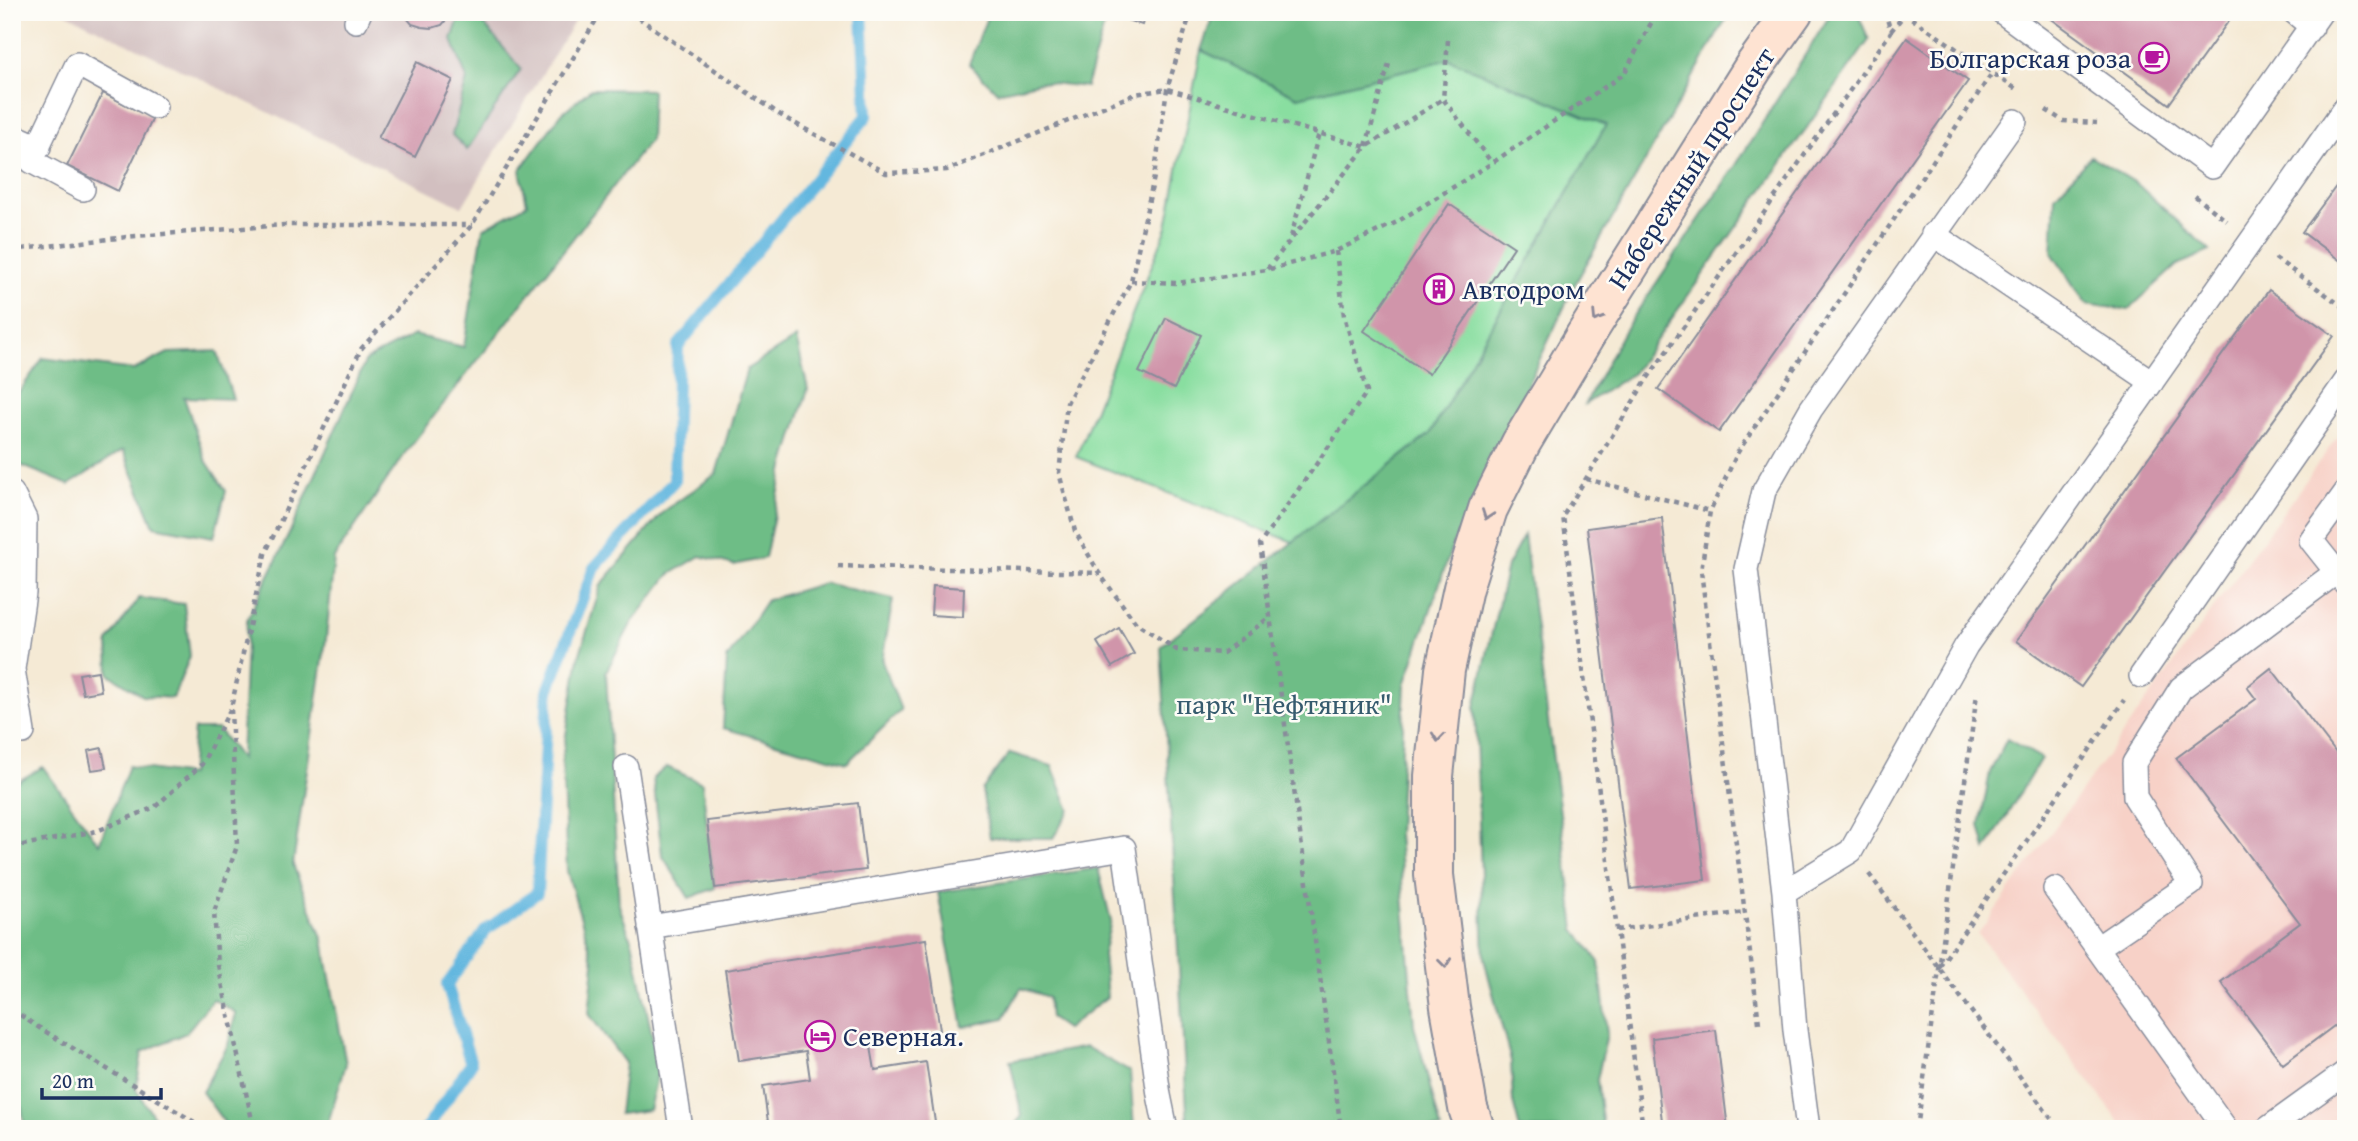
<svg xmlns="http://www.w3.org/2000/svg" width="2358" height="1141" font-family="'Gentium Book Plus',serif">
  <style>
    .built { fill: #f7d1c7 }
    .industrial { fill: #d2bfc0 }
    .green { fill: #89dea0; stroke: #52867f; stroke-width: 2 }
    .forest { fill: #6ebd86; stroke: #447672; stroke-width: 2 }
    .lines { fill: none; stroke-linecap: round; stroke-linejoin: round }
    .stream { stroke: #63b7df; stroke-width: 12 }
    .building { fill: #d095aa }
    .service-casing { stroke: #888c9a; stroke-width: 26 }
    .secondary-casing { stroke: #888c9a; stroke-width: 42 }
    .path { stroke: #888c9a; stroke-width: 4.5; stroke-dasharray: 5 5; stroke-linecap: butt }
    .service { stroke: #fff; stroke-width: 23 }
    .secondary { stroke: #fee3d2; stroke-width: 38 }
    .oneway { stroke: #8c8998 }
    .labels { text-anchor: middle; stroke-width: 5; stroke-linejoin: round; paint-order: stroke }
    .poi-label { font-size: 28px; fill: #1b2f5e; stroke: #fdfcf7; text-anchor: start }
    .street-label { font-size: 28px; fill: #1b2f5e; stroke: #fdfcf7 }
    .park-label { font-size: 28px; fill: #365b6e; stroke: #fdfcf7 }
  </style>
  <rect width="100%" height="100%" fill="#fdfcf7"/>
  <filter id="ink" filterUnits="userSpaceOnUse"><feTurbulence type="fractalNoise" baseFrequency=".0143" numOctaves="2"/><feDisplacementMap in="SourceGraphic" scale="14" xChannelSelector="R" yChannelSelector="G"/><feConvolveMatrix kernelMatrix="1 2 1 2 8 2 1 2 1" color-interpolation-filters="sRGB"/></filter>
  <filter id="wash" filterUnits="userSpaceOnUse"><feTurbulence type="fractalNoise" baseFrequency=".00686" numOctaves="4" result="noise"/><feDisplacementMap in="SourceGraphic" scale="28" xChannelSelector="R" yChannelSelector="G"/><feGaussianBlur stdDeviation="1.57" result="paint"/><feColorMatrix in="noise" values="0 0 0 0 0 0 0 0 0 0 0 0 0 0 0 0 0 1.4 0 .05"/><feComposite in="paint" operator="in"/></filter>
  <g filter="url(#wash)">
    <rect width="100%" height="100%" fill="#f5ead5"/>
    <path class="built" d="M2346 425V1129H2125L1978 934Z"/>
    <path class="industrial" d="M63 12H580L462 207Z"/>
    <path class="green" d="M1201 50 1298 97 1449 59 1606 125 1430 434 1293 542 1076 457 1167 227Z"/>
    <path class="forest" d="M461 12H485L483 23 521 69 467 150 452 135 467 79 452 40Z
      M989 12H1108L1086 87 1041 82 997 92 969 64Z
      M1214 12H1720L1726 19 1575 284 1453 544 1405 685 1398 834 1414 1025 1441 1129H1188L1161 646 1430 434 1606 125 1449 59 1298 97 1201 50Z
      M1832 12H1857L1869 40 1633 373 1585 404 1624 331 1736 165Z
      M591 89 652 90 650 140 405 453 334 558 326 639 293 865 323 940 346 1064 326 1129H229L202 1092 228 1045 236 1013 213 999 186 1033 142 1052 136 1090 162 1129H25L21 1103 12 1091V787L15 783 43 767 99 844 129 766 190 775 194 729H218L241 759 247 620 290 532 366 360 414 335 464 347 483 229 527 204 520 170 562 113Z
      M2091 156 2136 183 2210 251 2177 265 2128 310 2086 304 2052 253 2055 196Z
      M796 338 808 389 784 467 765 558 734 565 700 556 669 575 631 624 606 672 619 905 633 945 659 1068 649 1110 619 1114 625 1063 589 1014 594 963 567 871 562 759 579 657 601 585 663 512 716 474 747 369Z
      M217 351 233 399 184 397 205 459 226 491 214 537 154 526 123 450 69 485 18 464 12 402 43 358 134 370 168 353Z
      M1524 535 1575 929 1599 962 1607 1034 1597 1080 1603 1129H1520L1513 1102 1511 1061 1484 959 1475 707 1507 566Z
      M824 583 893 599 882 661 901 710 847 763 723 728 727 659 767 600Z
      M139 598 184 604 190 656 173 698 143 696 109 674 108 642Z
      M2007 739 2041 758 1986 850 1980 825 1990 772Z
      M1010 753 1052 766 1070 810 1053 838H990L982 790Z
      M667 767 702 783 715 888 689 898 662 855 653 778Z
      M1098 868 1111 921 1103 954 1107 997 1066 1029 1050 1018 1048 997 1021 988 1004 1018 963 1027 938 892Z
      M1086 1047 1130 1072 1134 1129H1011L1022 1116 1010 1061Z"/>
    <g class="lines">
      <path class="stream" d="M426 1129 471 1064 447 985 486 930 537 893 548 691 594 568 674 481 678 346 867 116 862 12"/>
    </g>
    <g id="blocks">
      <path class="building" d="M402 12H453L442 25 432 28 422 27 412 24Z
        M1123 12H1146L1142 25 1121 18Z
        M2042 12H2235L2169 104Z
        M1907 38 1968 81 1719 432 1658 389Z
        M417 62 453 80 415 157 378 138Z
        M103 93 153 118 118 191 67 166Z
        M2346 173V265L2302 232Z
        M1449 204 1514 247 1429 374 1364 331Z
        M2269 290 2334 336 2081 687 2016 641Z
        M1166 318 1201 335 1174 389 1139 372Z
        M1662 518 1705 880 1631 889 1587 528Z
        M933 586 964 588 963 617 931 615Z
        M1119 628 1134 654 1112 667 1097 642Z
        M2271 668 2346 766V1017L2283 1064 2221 982 2300 923 2176 758 2256 699 2247 687Z
        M98 671 101 691 83 694 79 674Z
        M102 748 106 768 92 770 88 751Z
        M858 803 866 870 715 888 707 821Z
        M926 939 940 1030 870 1041 875 1070 926 1062 936 1129H769L763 1086 810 1079 806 1051 739 1061 725 970Z
        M1716 1030 1728 1129H1663L1652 1038Z"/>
    </g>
  </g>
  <g filter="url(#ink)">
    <use href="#blocks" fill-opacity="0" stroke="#888c9a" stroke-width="2"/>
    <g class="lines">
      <g class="service-casing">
        <path id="service" d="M2002 12 2212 167 2321 12
          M2294 12 2312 27
          M356 21 360 12
          M12 135 39 147
          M83 189 31 161 77 64 155 107
          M1933 234 2152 382
          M2346 492 2311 540 2346 584
          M12 493 25 519 24 593 13 669 23 732
          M2141 676 2346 381
          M626 767 681 1129
          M2055 889 2226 1129
          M1784 892 1851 851 1966 646 2346 106
          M650 927 1124 848 1159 1095 1166 1129
          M2097 948 2191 884 2135 797 2134 763 2181 688 2346 565
          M1808 1129 1795 1030 1784 892 1746 569 1764 491 1811 409 2015 121
          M2267 1129 2346 1072"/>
      </g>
      <g class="secondary-casing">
        <path id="secondary" d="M1475 1129 1468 1108 1450 1007 1434 875V776L1445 670 1463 588 1488 509 1521 443 1585 336 1753 68 1793 12"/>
      </g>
      <path class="path" d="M630 12 785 118 886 173 947 170 1135 94 1167 89 1366 147
        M1191 12 1167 89 1154 177 1131 281 1067 403 1059 473 1075 531 1099 573 1136 623 1177 650 1223 653 1271 616
        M1891 31 1905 14 2016 89
        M1448 40 1443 99 1492 163
        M2046 110 2063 121 2097 123
        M1366 146 1390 60
        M2195 196 2227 221
        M1291 237 1319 133
        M12 250 136 236 284 225H472
        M1336 251 1344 316 1367 392 1260 544 1341 1129
        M2275 258 2346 309
        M1267 269 1366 147 1443 99
        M1131 281 1178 283 1267 270 1336 251 1397 222 1492 163 1624 74 1657 12
        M1586 479 1710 511
        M838 566 1098 573
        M231 709 237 846 214 912 218 965 254 1129
        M12 847 97 831 155 807 202 764 231 708 265 554 361 349 472 225 601 12
        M1869 874 2059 1129
        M1617 930 1745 912
        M1940 966 2124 700
        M12 1009 33 1024 206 1129
        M1759 1023 1701 571 1710 511 1738 452 1992 73
        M1643 1129 1563 516 1645 382 1891 32 1885 12
        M1917 1129 1977 694"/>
      <use href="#service" class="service"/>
      <use href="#secondary" class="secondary"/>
    </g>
    <defs><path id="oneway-chevron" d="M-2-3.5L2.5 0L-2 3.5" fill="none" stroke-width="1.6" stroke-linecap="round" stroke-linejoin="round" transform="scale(1.75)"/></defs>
    <g class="oneway">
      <use href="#oneway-chevron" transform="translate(1597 317) rotate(122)"/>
      <use href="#oneway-chevron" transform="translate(1487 515) rotate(110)"/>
      <use href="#oneway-chevron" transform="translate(1438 737) rotate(96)"/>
      <use href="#oneway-chevron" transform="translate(1445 963) rotate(83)"/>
    </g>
  </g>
  <defs>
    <g id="cafe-ring" transform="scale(1.575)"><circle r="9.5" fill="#fdfcf7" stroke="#b5179e" stroke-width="1.5"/><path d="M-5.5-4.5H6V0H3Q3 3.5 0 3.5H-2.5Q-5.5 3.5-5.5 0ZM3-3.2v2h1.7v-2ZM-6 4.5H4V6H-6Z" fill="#b5179e"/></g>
    <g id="building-ring" transform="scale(1.575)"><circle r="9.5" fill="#fdfcf7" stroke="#b5179e" stroke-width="1.5"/><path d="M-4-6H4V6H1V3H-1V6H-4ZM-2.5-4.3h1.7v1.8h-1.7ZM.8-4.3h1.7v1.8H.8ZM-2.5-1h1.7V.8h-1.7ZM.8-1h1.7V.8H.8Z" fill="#b5179e"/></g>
    <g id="hotel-ring" transform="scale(1.575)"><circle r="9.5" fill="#fdfcf7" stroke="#b5179e" stroke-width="1.5"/><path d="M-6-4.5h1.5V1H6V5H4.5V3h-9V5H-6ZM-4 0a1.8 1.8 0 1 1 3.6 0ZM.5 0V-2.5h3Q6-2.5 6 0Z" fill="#b5179e"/></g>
  </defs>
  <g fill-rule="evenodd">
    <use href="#cafe-ring" x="2154" y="58"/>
    <use href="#building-ring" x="1439" y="289"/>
    <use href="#hotel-ring" x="820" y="1036"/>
  </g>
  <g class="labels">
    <g class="poi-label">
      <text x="2131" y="68" text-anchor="end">Болгарская роза</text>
      <text x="1462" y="299">Автодром</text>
      <text x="843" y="1046">Северная.</text>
    </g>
    <g class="street-label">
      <text transform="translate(1691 168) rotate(-57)" y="10">Набережный проспект</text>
    </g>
    <g class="park-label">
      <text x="1284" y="714">парк "Нефтяник"</text>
    </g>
  </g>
  <rect width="2358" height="1141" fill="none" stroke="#fdfcf7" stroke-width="42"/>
  <path d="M42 1088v10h119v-10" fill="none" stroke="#1b2f5e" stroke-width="3.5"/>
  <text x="52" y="1088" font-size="21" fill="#1b2f5e" stroke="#fdfcf7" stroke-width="5" paint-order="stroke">20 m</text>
</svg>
